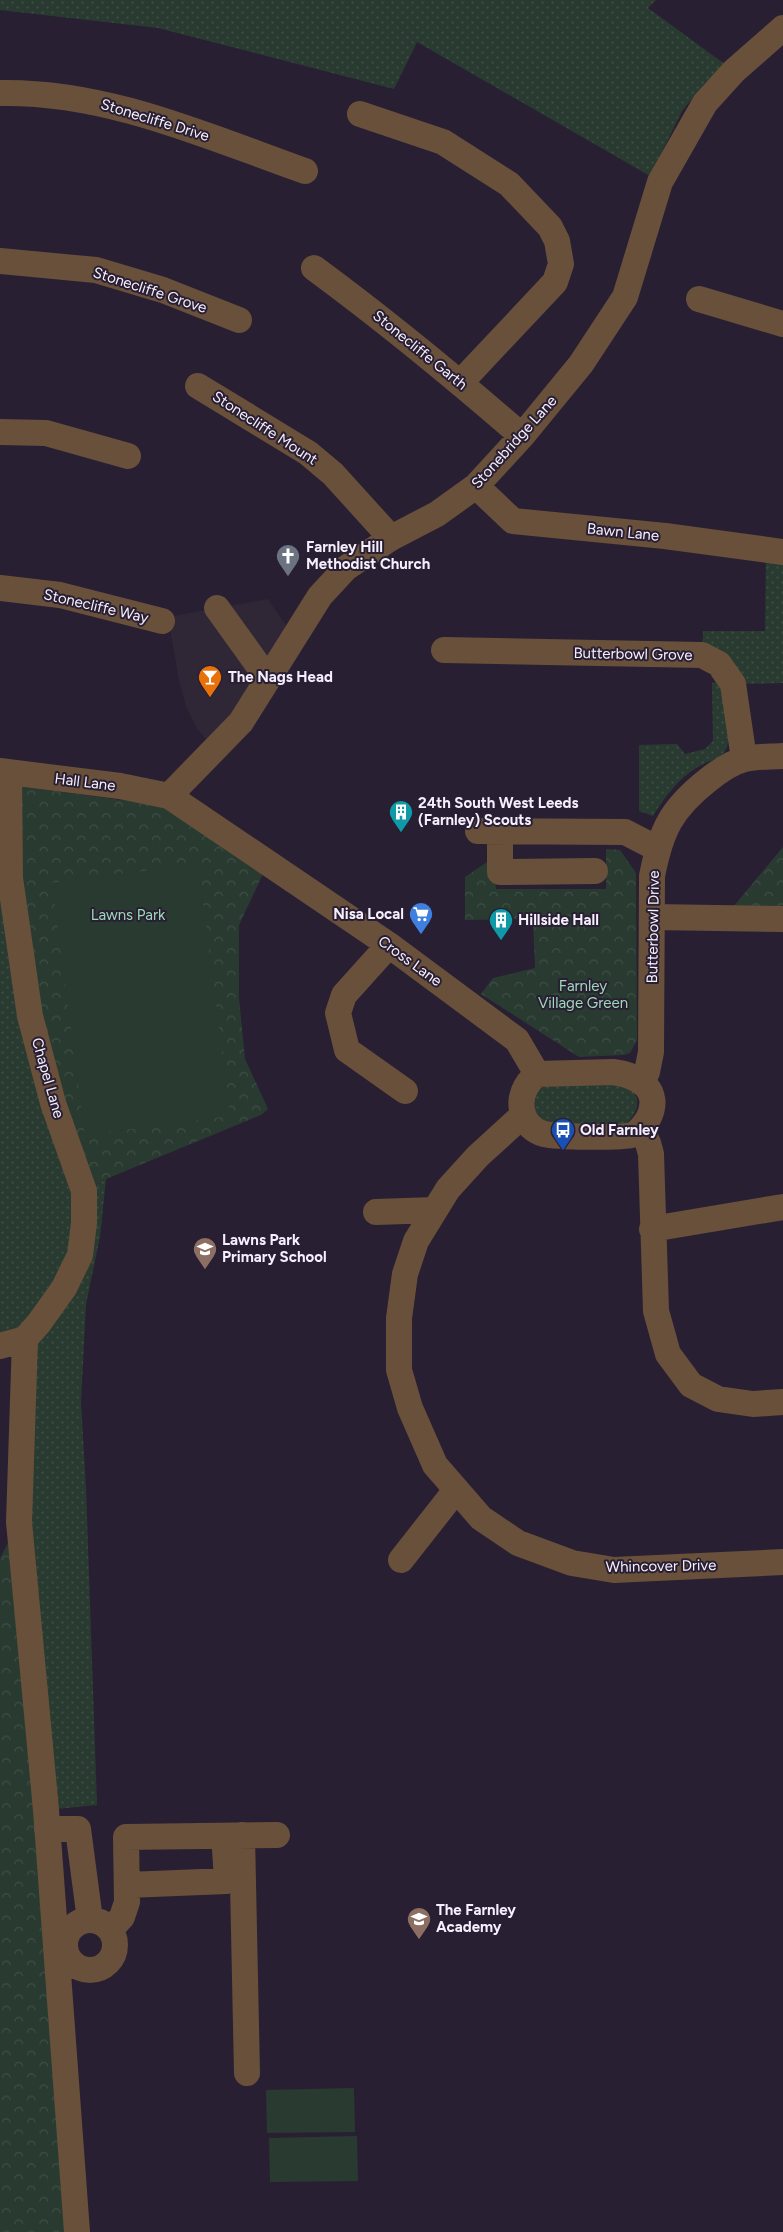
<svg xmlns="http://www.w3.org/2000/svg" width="783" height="2232" font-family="Figtree,sans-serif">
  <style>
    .commercial { fill: #302736 }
    .grass { fill: url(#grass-dots) }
    .forest { fill: url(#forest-crowns) }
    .pitch { fill: #293b31 }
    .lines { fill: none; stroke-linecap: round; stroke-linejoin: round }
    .minor { stroke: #69503a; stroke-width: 26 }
    .labels { text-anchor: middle; stroke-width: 4; stroke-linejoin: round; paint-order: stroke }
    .street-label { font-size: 15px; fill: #f6effd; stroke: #291f33 }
    .poi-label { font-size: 15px; font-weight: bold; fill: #f6effd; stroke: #291f33; text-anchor: start }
    .park-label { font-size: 15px; fill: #9ed9b8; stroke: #291f33 }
  </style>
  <defs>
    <pattern id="grass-dots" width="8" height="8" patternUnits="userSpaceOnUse" patternTransform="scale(1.25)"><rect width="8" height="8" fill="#293b31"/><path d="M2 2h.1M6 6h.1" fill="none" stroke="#3e4e46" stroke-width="1.8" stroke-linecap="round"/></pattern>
    <pattern id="forest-crowns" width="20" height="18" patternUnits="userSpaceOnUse" patternTransform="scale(1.25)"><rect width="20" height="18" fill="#293b31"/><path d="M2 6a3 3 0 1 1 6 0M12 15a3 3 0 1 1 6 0" fill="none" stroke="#3e4e46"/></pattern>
  </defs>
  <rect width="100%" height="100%" fill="#291f33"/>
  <path class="commercial" d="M268 599 287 627 232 716 208 742 196 727 186 706 179 680 168 617Z"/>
  <path class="grass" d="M0 0H656L648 8 726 65 705 83 682 111 650 176 417 42 394 89 158 28 0 10Z
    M766 550 783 552V683L733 684 702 655 703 631H765Z
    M719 682C723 699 731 726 728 743 725 760 708 760 696 768 678 779 664 798 653 816L639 811V745L677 744 685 754 705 749 713 741 712 683Z
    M0 783 85 1191 106 1179 100 1237 86 1304 81 1402 86 1488 97 1805 46 1810 19 1522 25 1339 0 1346Z
    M613 1082C618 1084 626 1086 631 1090 645 1101 633 1119 623 1127 604 1126 556 1130 541 1119 537 1116 535 1110 534 1105 533 1096 537 1091 544 1086Z"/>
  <path class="forest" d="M9 785 137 802 169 796 268 863 239 925V998L245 1059 268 1109 261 1115 106 1179 84 1191 53 1103Z
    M783 847V908L733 907Z
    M606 849 620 850 636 873 637 1040 630 1053 623 1055 579 1057 481 994 493 978 535 968 533 919 465 920V877L493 858 496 889H606Z
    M19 1522 77 2232H0V1558Z"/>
  <path class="pitch" d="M198 864 230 1116 85 1135 52 883Z
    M354 2088 355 2132 267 2133 266 2090Z
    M357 2136 358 2181 270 2182 269 2138Z"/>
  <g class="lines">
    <path class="minor" d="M0 93C107 91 206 136 305 171
      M360 114 443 142 509 184 550 227 557 241 561 264 555 282 461 382
      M0 261 96 270 163 290 239 320
      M314 268C386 321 454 377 522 436
      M699 299 783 324
      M198 386 308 453 333 474 391 538
      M0 432 46 433 128 456
      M476 486 513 521 665 536 783 552
      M0 588 60 595 162 621
      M217 608 268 679
      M444 650 702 655 719 664 733 684 744 759
      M0 771 120 786 169 796 389 945 517 1040 537 1074
      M169 796 241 722 320 596 346 568 391 538 437 514 476 486 522 436 581 364 625 297 660 182 705 103 734 71 783 28
      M478 831 625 832 658 849
      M500 831V872L595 871
      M653 917 783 919
      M389 945 344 995 338 1013 347 1050 405 1091
      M613 1072C638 1075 663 1090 648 1119 644 1125 638 1133 632 1135 620 1138 557 1137 544 1134 534 1131 526 1124 523 1114 518 1098 525 1084 537 1074Z
      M642 1082 647 1072 651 1052 652 876C661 830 671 809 708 780 718 772 733 762 745 759 757 756 771 757 783 756
      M523 1115 478 1156 448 1189 416 1241 405 1274 399 1318V1370L410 1408 435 1465 481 1518 518 1543 572 1563 614 1570 783 1562
      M641 1129 648 1143 651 1154 656 1311 668 1354 691 1385 718 1399 753 1404 783 1402
      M376 1212 435 1210
      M652 1229 783 1207
      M25 1339 19 1522 46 1810 77 2232
      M0 1346 25 1339 39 1323 64 1288 80 1255 84 1223V1191L53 1103 30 1016 10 878 9 773
      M401 1560 456 1490
      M47 1829H78L90 1920
      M242 1835 247 2073
      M127 1885 227 1881 225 1849
      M65 1945a25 25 0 1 1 50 0a25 25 0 1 1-50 0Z
      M110 1930 122 1917 127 1902 126 1837 277 1835"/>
  </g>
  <defs>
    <g id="church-pin" transform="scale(1.25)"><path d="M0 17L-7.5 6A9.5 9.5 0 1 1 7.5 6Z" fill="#6b7280" stroke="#291f33"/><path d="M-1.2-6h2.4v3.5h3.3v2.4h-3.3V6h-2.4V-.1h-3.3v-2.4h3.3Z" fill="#fff"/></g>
    <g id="bar-pin" transform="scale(1.25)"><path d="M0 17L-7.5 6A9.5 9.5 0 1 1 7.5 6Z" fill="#e8710a" stroke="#291f33"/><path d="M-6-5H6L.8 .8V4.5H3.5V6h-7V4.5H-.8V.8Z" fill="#fff"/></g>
    <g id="building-pin" transform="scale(1.25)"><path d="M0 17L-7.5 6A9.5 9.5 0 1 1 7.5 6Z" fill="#0f9aa8" stroke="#291f33"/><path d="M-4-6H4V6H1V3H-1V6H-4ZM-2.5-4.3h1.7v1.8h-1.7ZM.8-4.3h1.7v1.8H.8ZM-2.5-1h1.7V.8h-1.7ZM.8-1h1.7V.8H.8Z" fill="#fff"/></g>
    <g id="supermarket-pin" transform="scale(1.25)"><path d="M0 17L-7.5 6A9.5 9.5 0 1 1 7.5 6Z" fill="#3f7fe0" stroke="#291f33"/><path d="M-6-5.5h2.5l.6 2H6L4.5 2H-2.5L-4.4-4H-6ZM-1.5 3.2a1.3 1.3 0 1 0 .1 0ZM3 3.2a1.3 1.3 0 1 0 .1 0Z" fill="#fff"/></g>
    <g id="bus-pin" transform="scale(1.25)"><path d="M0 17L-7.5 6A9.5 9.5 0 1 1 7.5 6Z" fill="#1a4fb4" stroke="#291f33"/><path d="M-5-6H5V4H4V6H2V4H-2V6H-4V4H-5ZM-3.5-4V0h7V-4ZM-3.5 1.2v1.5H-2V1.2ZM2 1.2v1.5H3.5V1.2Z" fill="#fff"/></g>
    <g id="school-pin" transform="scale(1.25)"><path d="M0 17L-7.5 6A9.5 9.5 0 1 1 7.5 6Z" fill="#8d6e63" stroke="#291f33"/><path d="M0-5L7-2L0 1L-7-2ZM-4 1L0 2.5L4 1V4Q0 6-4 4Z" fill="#fff"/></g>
  </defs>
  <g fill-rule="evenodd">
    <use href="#church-pin" x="288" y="556"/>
    <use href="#bar-pin" x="210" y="677"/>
    <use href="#building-pin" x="401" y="812"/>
    <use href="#supermarket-pin" x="421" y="914"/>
    <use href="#building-pin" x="501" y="920"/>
    <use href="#bus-pin" x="563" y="1130"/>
    <use href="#school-pin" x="205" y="1249"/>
    <use href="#school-pin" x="419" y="1919"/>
  </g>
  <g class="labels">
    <g class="street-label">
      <text transform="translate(155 120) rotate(17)" y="5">Stonecliffe Drive</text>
      <text transform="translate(150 290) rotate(18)" y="5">Stonecliffe Grove</text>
      <text transform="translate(420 350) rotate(39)" y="5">Stonecliffe Garth</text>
      <text transform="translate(265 428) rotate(33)" y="5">Stonecliffe Mount</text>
      <text transform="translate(514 442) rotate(-48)" y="5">Stonebridge Lane</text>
      <text transform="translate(623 532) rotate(6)" y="5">Bawn Lane</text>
      <text transform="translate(96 606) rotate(13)" y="5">Stonecliffe Way</text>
      <text transform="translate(633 654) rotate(1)" y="5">Butterbowl Grove</text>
      <text transform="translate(85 782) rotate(7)" y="5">Hall Lane</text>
      <text transform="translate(653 927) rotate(-89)" y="5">Butterbowl Drive</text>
      <text transform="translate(410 961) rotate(36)" y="5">Cross Lane</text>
      <text transform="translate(48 1078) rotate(74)" y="5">Chapel Lane</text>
      <text transform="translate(661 1566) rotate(-1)" y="5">Whincover Drive</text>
    </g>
    <g class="poi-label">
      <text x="306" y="552">Farnley Hill<tspan x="306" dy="17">Methodist Church</tspan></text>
      <text x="228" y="682">The Nags Head</text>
      <text x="418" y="808">24th South West Leeds<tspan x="418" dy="17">(Farnley) Scouts</tspan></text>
      <text x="404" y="919" text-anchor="end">Nisa Local</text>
      <text x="518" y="925">Hillside Hall</text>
      <text x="580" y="1135">Old Farnley</text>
      <text x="222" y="1245">Lawns Park<tspan x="222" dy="17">Primary School</tspan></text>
      <text x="436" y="1915">The Farnley<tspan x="436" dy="17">Academy</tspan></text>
    </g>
    <g class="park-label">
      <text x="128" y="920">Lawns Park</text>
      <text x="583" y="991">Farnley<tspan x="583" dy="17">Village Green</tspan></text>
    </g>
  </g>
</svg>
